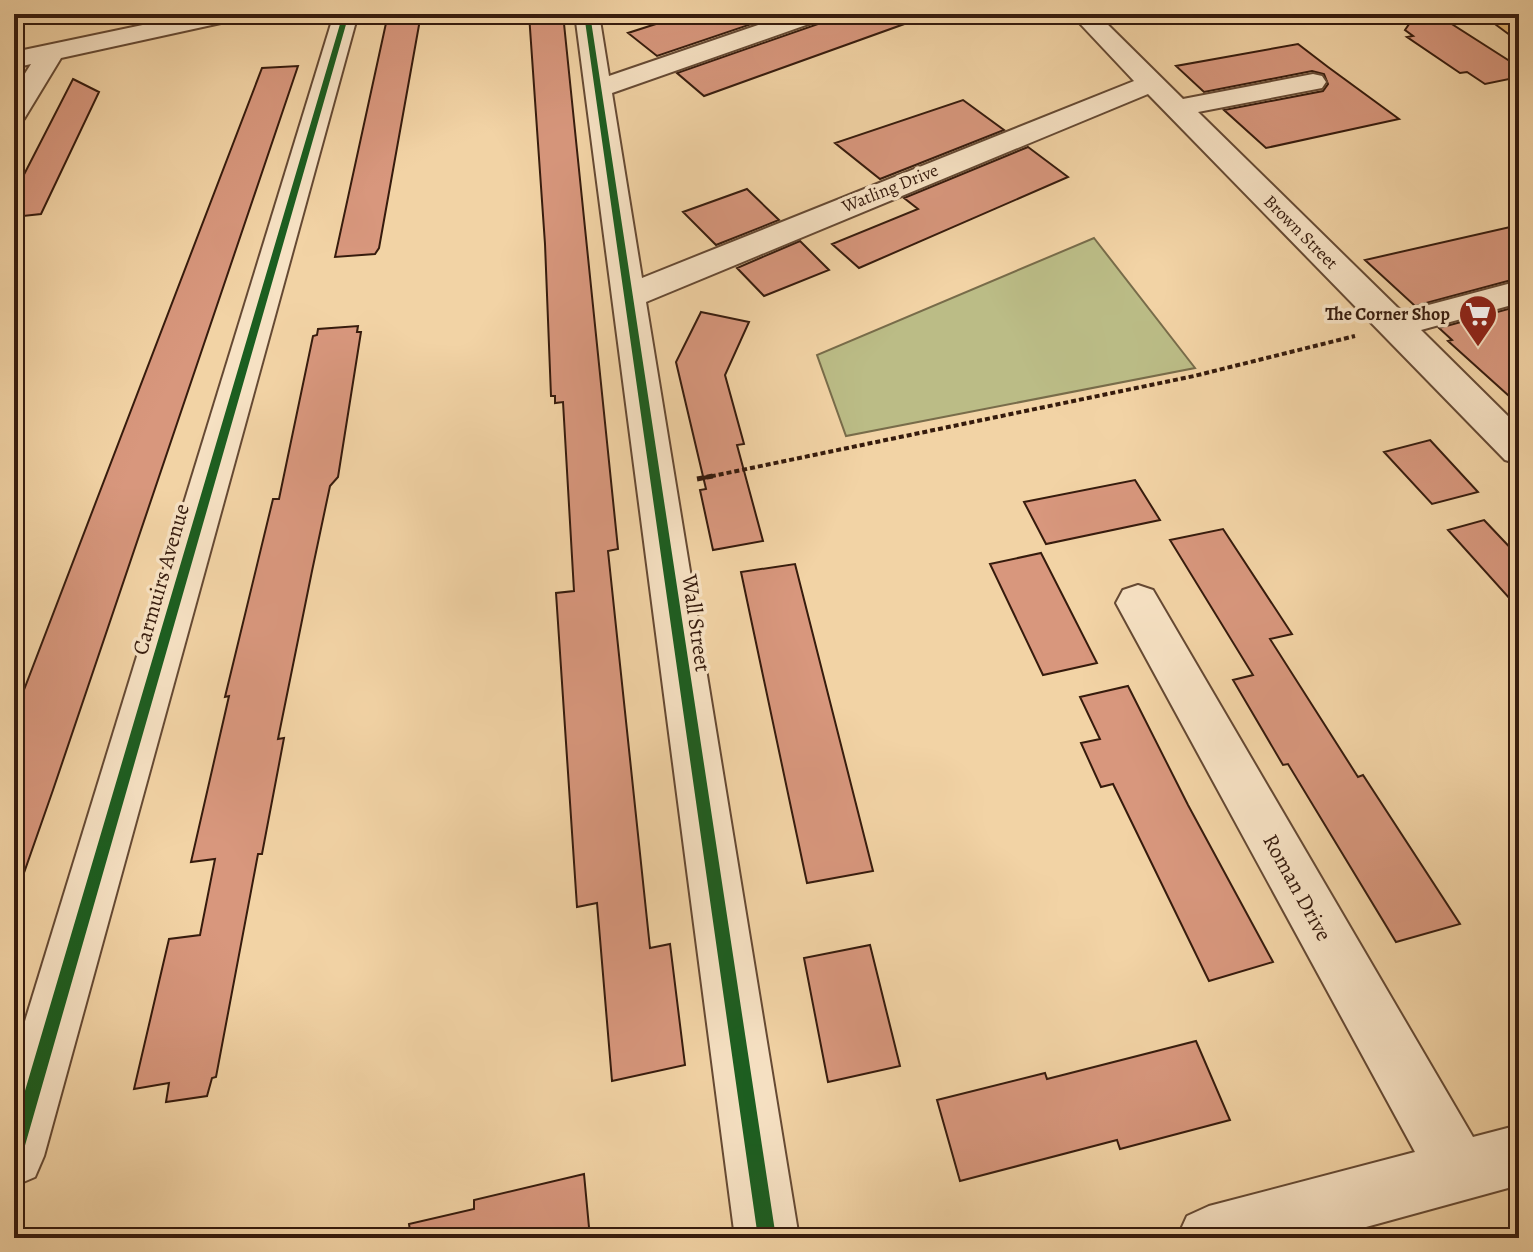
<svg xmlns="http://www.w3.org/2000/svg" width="1533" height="1252" font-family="Alegreya,serif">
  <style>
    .green { fill: #bbbc86; stroke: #786c4a; stroke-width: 2 }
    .building { fill: #d8977d; stroke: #361b0d; stroke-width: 2 }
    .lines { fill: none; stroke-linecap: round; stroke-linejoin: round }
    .minor-casing { stroke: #654933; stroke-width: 4 }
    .tertiary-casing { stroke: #654933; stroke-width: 4 }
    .primary-casing { stroke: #361b0d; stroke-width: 4 }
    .path-far1 { stroke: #361b0d; stroke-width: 4; stroke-dasharray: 5 3; stroke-linecap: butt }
    .path { stroke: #361b0d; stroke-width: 5; stroke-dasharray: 6 4; stroke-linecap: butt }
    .minor { fill: #f7e2c4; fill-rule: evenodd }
    .tertiary { fill: #f7e2c4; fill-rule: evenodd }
    .primary { fill: #e9ba72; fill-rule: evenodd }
    .cycleway-casing { stroke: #f7e2c4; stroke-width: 5 }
    .cycleway { fill: #1b5e20; fill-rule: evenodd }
    .labels { text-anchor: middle; stroke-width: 7; stroke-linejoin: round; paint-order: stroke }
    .far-street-label { font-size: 18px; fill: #361b0d; stroke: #f7e2c4 }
    .far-poi-label { font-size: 18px; font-weight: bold; fill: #361b0d; stroke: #f7e2c4; text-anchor: end }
    .street-label { font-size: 22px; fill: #361b0d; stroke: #f7e2c4 }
  </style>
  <rect width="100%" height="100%" fill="#f2d3a5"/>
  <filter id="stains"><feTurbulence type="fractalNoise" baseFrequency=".0025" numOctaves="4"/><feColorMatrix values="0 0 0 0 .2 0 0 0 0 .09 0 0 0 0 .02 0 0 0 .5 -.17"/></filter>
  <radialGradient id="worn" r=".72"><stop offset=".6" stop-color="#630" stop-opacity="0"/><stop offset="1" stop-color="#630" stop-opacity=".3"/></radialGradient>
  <path class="green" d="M1094 238 1195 368 846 436 817 355Z"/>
  <path class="building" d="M388 14H421L379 248 375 254 335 257Z
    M529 14H563L618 549 608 551 650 948 670 944 685 1065 612 1081 597 903 577 907 556 593 574 591 563 402 555 403V396H551L545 244Z
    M687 14H781L657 56 628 33Z
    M829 14H920L921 18 704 96 677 73 824 22Z
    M1416 14H1436L1519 67V77L1485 84 1467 72 1460 73 1407 37 1413 36 1405 30Z
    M1298 44 1328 67 1399 119 1266 148 1224 110 1323 91 1328 84 1324 74 1312 71 1204 92 1176 66Z
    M298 66 53 790 19 887 14 886V716L262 68Z
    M73 79 99 92 41 214 14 217V194Z
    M963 100 1004 130 880 179 835 143Z
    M1028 147 1068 177 859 268 832 244 918 209 904 198Z
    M747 189 779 220 716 245 683 212Z
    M1519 225V278L1415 306 1365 260Z
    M800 241 829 270 764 296 737 268Z
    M1519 306V405L1448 341 1452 340 1439 328Z
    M701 312 749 322 725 375 744 444 737 445 763 541 713 550 700 490 706 489 676 362Z
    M358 326 357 332H361L338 477 330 486 312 571 278 739 284 738 262 854H258L216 1077 212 1078 207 1096 166 1102 169 1083 134 1089 169 939 200 935 215 859 191 862 229 696 225 697 273 499H279L313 336 317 335 318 329Z
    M1430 440 1478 492 1432 504 1384 452Z
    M1135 480 1160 520 1046 544 1024 502Z
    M1484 520 1519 557V609L1448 530Z
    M1223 529 1292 634 1270 639 1358 777 1363 775 1460 924 1396 942 1288 764 1283 765 1233 680 1253 675 1170 540Z
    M1041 553 1068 606 1097 663 1043 675 990 564Z
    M795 564 873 871 807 883 741 572Z
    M1128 686 1188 805 1273 962 1209 981 1113 784 1101 787 1081 743 1100 739 1080 697Z
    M870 945 900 1066 828 1082 804 958Z
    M1196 1041 1230 1120 1120 1149 1117 1140 960 1181 937 1100 1045 1073 1047 1079Z
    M584 1174 590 1238H411L409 1224 474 1209V1200Z"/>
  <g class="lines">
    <g class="minor-casing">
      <path id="minor" d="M195 14H242L230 21 61 58 24 119 14 121V91L31 64 14 68V52Z
        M575 14H599L609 76 790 14H826L823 19 612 93 642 278 1134 81 1071 14H1097L1183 99 1313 74 1322 76 1326 82 1322 88 1198 112 1402 312 1519 281V303L1421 330 1519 427V464L1505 460 1148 94 646 302 799 1238H735Z
        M1138 585 1153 590 1473 1137 1519 1125V1185L1326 1238H1177L1187 1216 1209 1206 1415 1152 1116 603 1123 590Z"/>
    </g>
    <g class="tertiary-casing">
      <path id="tertiary" d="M334 14H358L44 1156 35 1177 14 1186V1057Z"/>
    </g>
    <g class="primary-casing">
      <path id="primary" d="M1483 14H1512L1519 18V37L1510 34Z"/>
    </g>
    <path class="path-far1" d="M703 478 1194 376 1355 336"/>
    <path class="path" d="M697 479 713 476"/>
    <use href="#minor" class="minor"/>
    <use href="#tertiary" class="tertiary"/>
    <use href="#primary" class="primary"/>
    <g class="cycleway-casing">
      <path id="cycleway" d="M343 14H349L22 1156 20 1162 14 1164V1128Z
        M584 14H590L776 1238H758Z"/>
    </g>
    <use href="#cycleway" class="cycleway"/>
  </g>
  <defs>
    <g id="supermarket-pin" transform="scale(2)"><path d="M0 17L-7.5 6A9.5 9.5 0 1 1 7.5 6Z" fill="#8f2418" stroke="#f7e2c4"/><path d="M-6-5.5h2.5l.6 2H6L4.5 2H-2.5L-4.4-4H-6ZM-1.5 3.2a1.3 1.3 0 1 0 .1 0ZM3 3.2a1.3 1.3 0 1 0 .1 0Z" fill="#fff"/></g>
  </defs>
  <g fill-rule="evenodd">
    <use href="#supermarket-pin" x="1478" y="314"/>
  </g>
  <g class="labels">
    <g class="far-street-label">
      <text transform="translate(890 188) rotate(-22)" y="6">Watling Drive</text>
      <text transform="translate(1301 232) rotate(45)" y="6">Brown Street</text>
    </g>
    <g class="far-poi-label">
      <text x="1450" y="320">The Corner Shop</text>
    </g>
    <g class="street-label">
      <text transform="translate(160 579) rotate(-74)" y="8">Carmuirs Avenue</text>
      <text transform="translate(697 623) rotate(82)" y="8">Wall Street</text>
      <text transform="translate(1298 887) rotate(61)" y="8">Roman Drive</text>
    </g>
  </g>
  <rect width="1533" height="1252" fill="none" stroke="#f2d3a5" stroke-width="48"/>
  <rect x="16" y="16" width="1501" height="1220" fill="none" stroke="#361b0d" stroke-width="4"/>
  <rect x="24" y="24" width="1485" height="1204" fill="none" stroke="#361b0d" stroke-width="2"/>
  <rect width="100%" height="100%" filter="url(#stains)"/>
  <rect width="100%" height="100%" fill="url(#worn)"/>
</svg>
